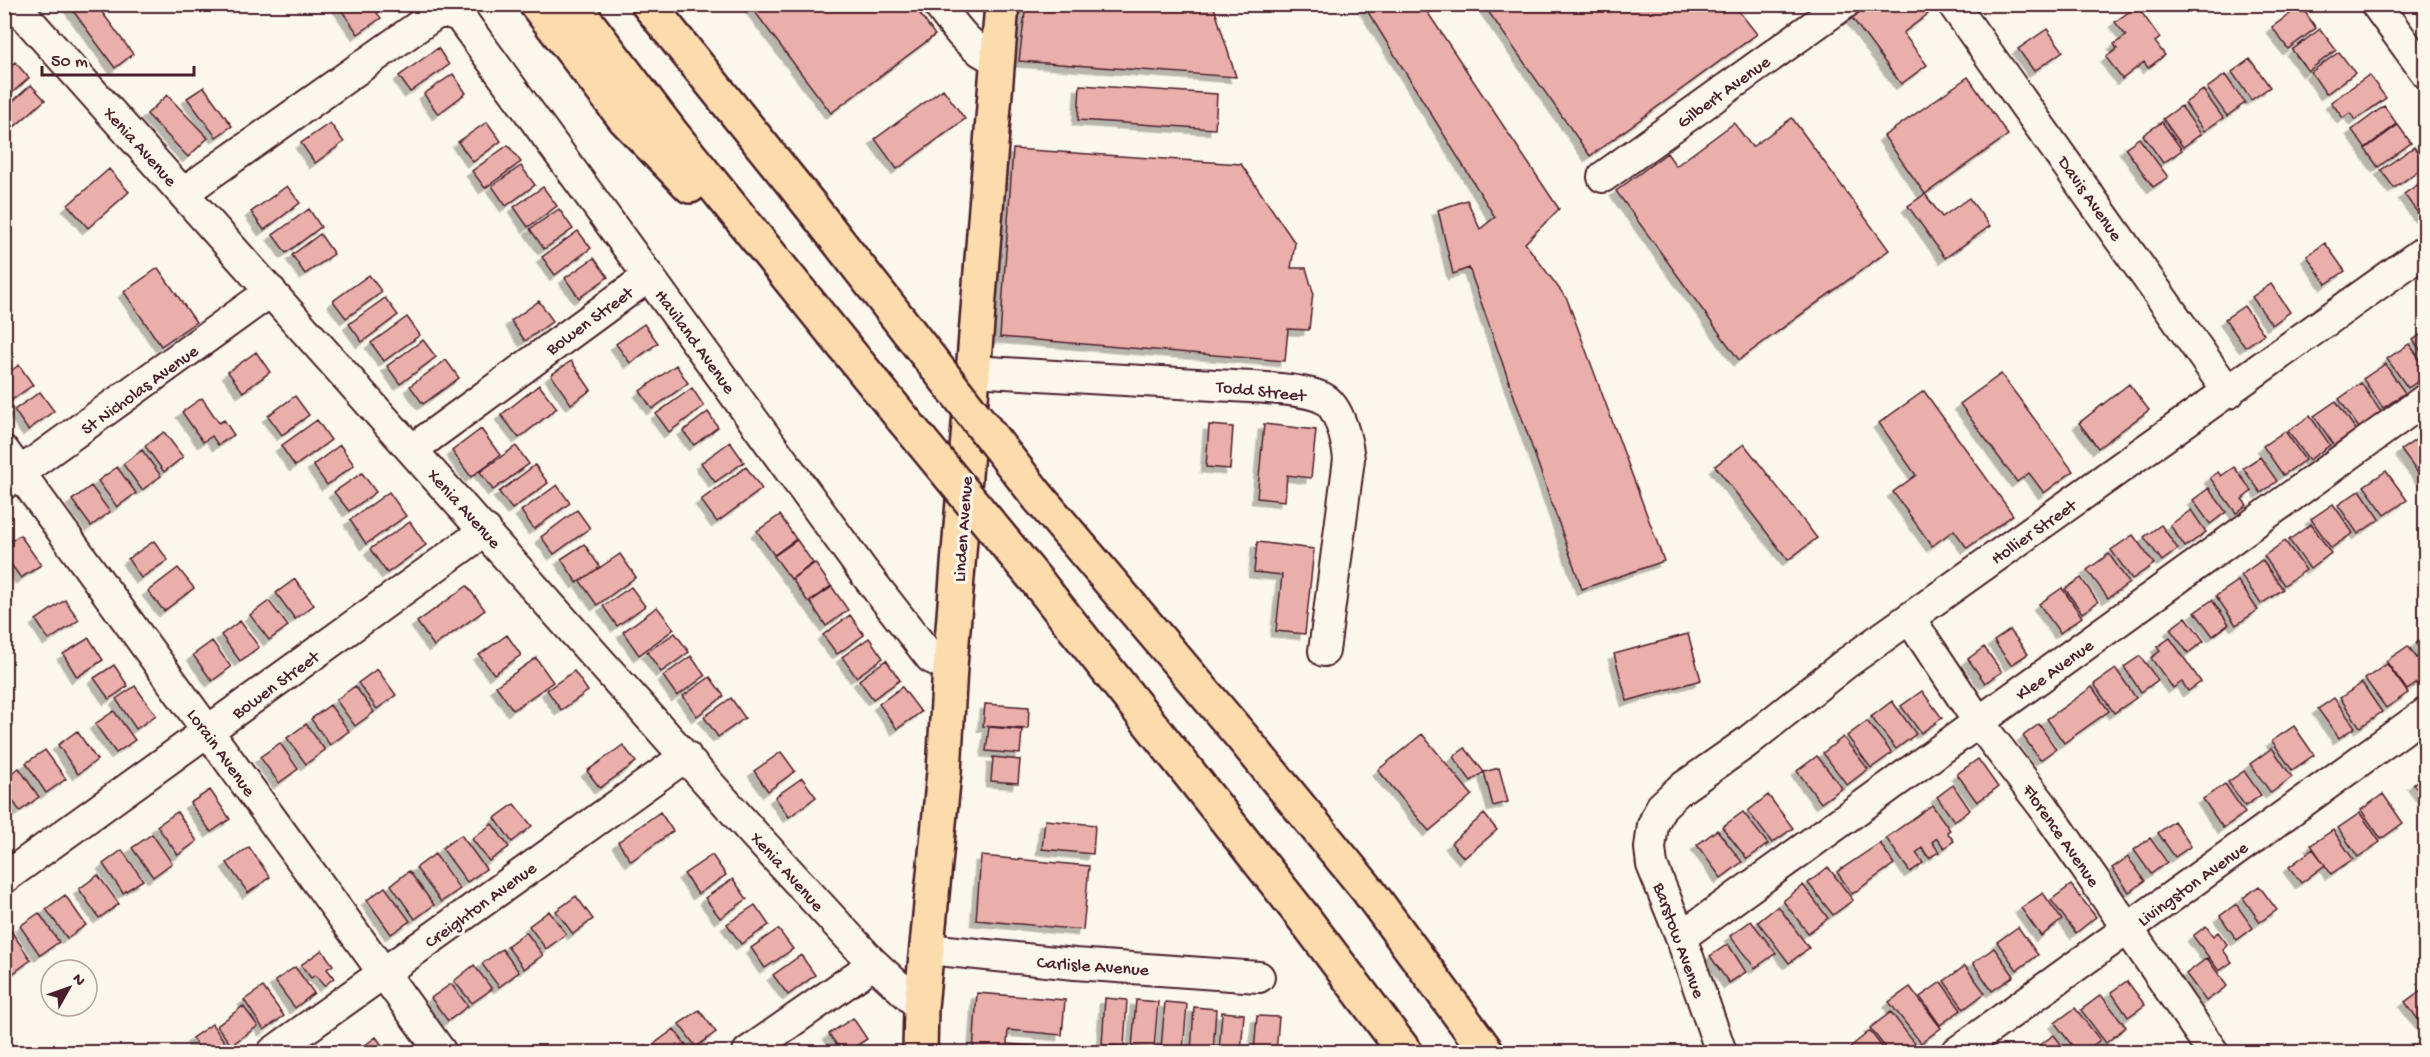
<svg xmlns="http://www.w3.org/2000/svg" width="2430" height="1057" font-family="'Gochi Hand',sans-serif">
  <style>
    .building { fill: #ebafab; stroke: #4a1f2b; stroke-width: 1.5; filter: url(#shadow) }
    .lines { fill: none; stroke-linecap: round; stroke-linejoin: round }
    .minor-casing { stroke: #4a1f2b; stroke-width: 34 }
    .major-casing { stroke: #4a1f2b; stroke-width: 38 }
    .highway-casing { stroke: #4a1f2b; stroke-width: 38 }
    .minor { stroke: #fbf7ec; stroke-width: 30 }
    .major { stroke: #fcdcac; stroke-width: 33 }
    .highway { stroke: #fcdcac; stroke-width: 33 }
    .highway-bridge-casing { stroke: #4a1f2b; stroke-width: 38; stroke-linecap: butt }
    .highway-bridge { stroke: #fcdcac; stroke-width: 33 }
    .labels { text-anchor: middle; stroke-width: 6; stroke-linejoin: round; paint-order: stroke }
    .street-label { font-size: 18px; fill: #4a1f2b; stroke: #fbf7ec }
  </style>
  <defs>
    <filter id="shadow"><feDropShadow dx="-5.5" dy="5.5" stdDeviation="0" flood-color="#0004"/></filter>
  </defs>
  <rect width="100%" height="100%" fill="#fbf7ec"/>
  <filter id="ink" filterUnits="userSpaceOnUse"><feTurbulence type="fractalNoise" baseFrequency=".0167" numOctaves="2"/><feDisplacementMap in="SourceGraphic" scale="12" xChannelSelector="R" yChannelSelector="G"/><feConvolveMatrix kernelMatrix="1 2 1 2 8 2 1 2 1" color-interpolation-filters="sRGB"/></filter>
  <g filter="url(#ink)">
    <path class="building" d="M68 4H96L133 54 115 68Z
      M337 4H370L381 18 358 34Z
      M749 4H913L935 35 831 113Z
      M1026 4H1213L1236 77 1019 61Z
      M1363 4H1422L1559 209 1525 243 1567 299 1664 561 1582 589 1469 268 1453 274 1438 210 1467 200 1480 229 1495 217Z
      M1483 4H1733L1757 34 1590 156Z
      M1870 4H1921L1928 14 1903 33 1927 65 1901 84 1852 18Z
      M2137 6 2160 38 2155 42 2165 55 2148 68 2144 62 2122 79 2106 57 2117 49 2114 44 2126 36 2115 22Z
      M2301 6 2316 28 2288 49 2272 27Z
      M2047 29 2063 51 2034 71 2018 49Z
      M2320 29 2336 50 2308 71 2292 50Z
      M438 48 449 65 410 92 399 76Z
      M2339 52 2355 73 2326 94 2311 72Z
      M2250 59 2270 87 2251 100 2232 72Z
      M15 62 29 78 4 100V72Z
      M453 74 466 93 438 114 424 94Z
      M2225 75 2245 103 2227 116 2207 88Z
      M2369 75 2386 98 2355 120 2350 113 2343 118 2331 102Z
      M1968 77 2008 135 1925 194 1884 136Z
      M31 85 45 100 14 127 4 117V109Z
      M1080 85 1217 94 1215 129 1078 120Z
      M204 87 232 126 216 137 187 98Z
      M943 89 965 119 897 169 875 139Z
      M2203 90 2223 118 2204 131 2185 103Z
      M167 95 208 138 188 157 147 114Z
      M2181 106 2201 134 2183 147 2163 119Z
      M2384 106 2397 124 2365 148 2352 130Z
      M1792 118 1889 250 1739 360 1616 191 1667 153 1676 166 1734 123 1752 147Z
      M487 122 501 141 473 162 458 142Z
      M2162 122 2182 150 2163 163 2143 135Z
      M330 123 344 142 315 163 301 143Z
      M2398 125 2411 143 2378 167 2365 149Z
      M2139 138 2168 177 2153 187 2125 148Z
      M508 145 521 162 485 188 472 171Z
      M2414 147 2426 165 2394 188 2381 170Z
      M1013 149 1241 164 1295 243 1291 268H1306L1313 292 1309 330 1288 329 1285 361 1000 337Z
      M521 166 535 185 506 206 492 186Z
      M109 169 129 192 88 228 68 205Z
      M2426 179V212L2420 216 2404 194Z
      M287 186 300 203 264 230 251 212Z
      M543 187 557 206 528 227 514 207Z
      M1925 194 1942 217 1969 198 1990 226 1945 258 1908 206Z
      M309 209 321 227 286 253 273 235Z
      M559 209 573 229 544 249 530 229Z
      M578 231 591 248 555 275 542 257Z
      M320 234 334 254 305 274 292 255Z
      M2325 243 2345 271 2326 284 2307 256Z
      M594 258 608 277 579 298 565 278Z
      M158 268 196 322 161 346 124 292Z
      M369 275 382 292 346 318 333 301Z
      M2271 284 2290 312 2272 325 2252 297Z
      M385 298 398 315 362 342 349 324Z
      M539 301 553 321 525 341 511 321Z
      M2244 306 2264 334 2245 347 2225 319Z
      M407 317 420 335 384 361 371 343Z
      M644 324 658 343 630 363 616 344Z
      M2426 331V358L2413 340Z
      M423 340 436 357 400 384 387 366Z
      M4 343 14 357 4 364Z
      M2409 344 2426 367V376L2408 388 2387 359Z
      M256 352 270 372 243 392 228 372Z
      M446 360 459 378 423 404 410 386Z
      M571 361 591 390 571 404 551 375Z
      M2385 364 2405 393 2383 408 2363 379Z
      M19 365 33 385 7 403 4 400V376Z
      M676 365 688 383 652 409 640 391Z
      M2001 374 2073 471 2044 493 2029 473 2017 482 1960 404Z
      M2361 383 2381 412 2359 428 2339 399Z
      M2129 384 2149 410 2098 448 2079 423Z
      M539 385 557 408 519 438 501 415Z
      M692 388 704 406 669 432 656 414Z
      M1924 391 2013 515 1967 548 1954 530 1932 546 1893 492 1916 475 1879 423Z
      M40 392 54 411 28 430 14 410Z
      M295 396 309 415 282 435 268 416Z
      M202 398 219 423 224 420 234 435 218 445 212 436 203 442 182 412Z
      M2336 401 2356 430 2334 445 2314 416Z
      M708 412 718 427 694 445 683 431Z
      M2310 416 2330 445 2309 460 2288 431Z
      M317 420 331 440 295 466 281 446Z
      M1264 424 1316 430 1311 478 1287 475 1285 501 1257 498Z
      M1209 425 1233 427 1230 469 1206 467Z
      M481 429 500 455 471 477 452 451Z
      M2285 431 2305 460 2283 475 2263 446Z
      M164 432 183 457 164 472 145 446Z
      M2426 433V484L2401 450Z
      M730 442 744 462 715 482 701 463Z
      M1744 444 1817 538 1788 560 1715 466Z
      M340 445 354 465 327 485 313 465Z
      M516 446 529 464 493 490 480 472Z
      M142 450 161 476 142 490 123 464Z
      M2260 457 2277 481 2261 493 2243 468Z
      M535 465 548 483 512 509 499 492Z
      M117 467 136 493 117 507 98 481Z
      M746 467 762 489 717 522 701 500Z
      M2234 467 2252 491 2242 499 2247 505 2236 513 2210 478 2218 472 2221 476Z
      M2386 471 2407 500 2385 515 2364 486Z
      M362 473 376 492 349 511 334 492Z
      M557 485 570 503 534 529 521 511Z
      M91 486 110 512 91 526 72 500Z
      M2209 488 2226 512 2210 524 2193 500Z
      M2360 490 2380 519 2358 534 2338 505Z
      M389 492 406 516 366 544 350 520Z
      M2333 504 2353 533 2331 548 2311 519Z
      M577 510 590 528 554 554 541 537Z
      M2191 510 2206 532 2185 547 2170 525Z
      M780 515 796 539 774 555 757 531Z
      M410 522 426 545 387 573 370 549Z
      M2311 524 2331 553 2310 569 2289 540Z
      M2161 525 2178 549 2162 561 2144 537Z
      M20 535 41 565 21 578 4 555V546Z
      M2133 535 2154 564 2132 579 2111 550Z
      M797 540 813 563 791 579 774 556Z
      M154 541 168 560 141 578 128 559Z
      M2285 541 2306 570 2284 585 2264 556Z
      M1257 542 1314 549 1305 634 1276 631 1282 575 1254 572Z
      M584 544 600 567 577 583 561 559Z
      M620 554 636 577 597 605 580 581Z
      M2109 554 2129 583 2108 598 2087 570Z
      M2262 560 2283 589 2261 604 2241 575Z
      M815 563 831 586 808 602 792 579Z
      M178 568 194 588 164 611 148 591Z
      M2081 578 2098 602 2082 613 2065 589Z
      M295 579 314 605 295 619 276 593Z
      M2238 581 2258 610 2236 625 2216 596Z
      M467 586 485 610 434 646 417 622Z
      M631 587 645 606 617 626 603 606Z
      M832 587 848 610 826 626 810 602Z
      M2062 588 2082 617 2060 633 2039 604Z
      M65 600 79 620 49 640 36 620Z
      M2212 600 2229 624 2213 636 2195 612Z
      M269 601 288 626 269 640 250 615Z
      M657 607 674 629 639 655 623 632Z
      M850 615 864 635 837 654 823 635Z
      M2186 617 2204 641 2188 653 2170 629Z
      M240 621 259 647 240 661 221 635Z
      M2010 630 2028 654 2011 665 1994 641Z
      M675 633 689 652 661 672 647 652Z
      M1688 634 1701 680 1627 701 1614 654Z
      M507 635 521 655 494 674 479 655Z
      M2426 636V657L2416 643Z
      M89 638 103 660 77 677 63 654Z
      M869 638 883 658 856 677 842 657Z
      M2170 638 2201 682 2188 691 2182 682 2173 688 2151 658 2160 651 2157 647Z
      M212 641 231 667 212 681 193 655Z
      M2408 646 2426 670V677L2407 690 2386 661Z
      M1984 647 2002 672 1985 683 1968 659Z
      M691 656 705 676 677 696 663 676Z
      M2140 656 2158 680 2141 692 2124 667Z
      M536 658 553 682 513 710 496 686Z
      M886 660 900 680 873 699 859 680Z
      M2387 664 2408 693 2386 708 2365 679Z
      M114 665 128 686 109 699 94 678Z
      M377 669 396 695 377 709 358 683Z
      M2116 669 2136 698 2114 713 2094 684Z
      M574 671 588 691 561 710 547 690Z
      M710 677 724 696 697 716 683 696Z
      M2362 683 2382 712 2360 727 2340 698Z
      M135 686 156 715 136 729 116 699Z
      M355 686 374 712 355 726 336 700Z
      M902 687 921 712 897 729 879 704Z
      M2092 687 2109 711 2064 743 2047 719Z
      M1922 691 1942 718 1921 733 1901 706Z
      M731 698 745 718 718 737 704 717Z
      M2334 698 2355 727 2339 738 2318 709Z
      M1892 701 1916 734 1896 749 1871 717Z
      M985 704 1029 707 1028 729 983 726Z
      M330 705 349 731 330 745 311 719Z
      M114 711 135 740 116 753 95 724Z
      M1867 721 1892 753 1871 768 1847 736Z
      M306 724 325 750 306 764 287 738Z
      M2039 724 2056 749 2040 760 2023 736Z
      M2294 726 2314 755 2292 770 2272 741Z
      M989 727 1022 730 1020 754 986 751Z
      M77 731 97 760 78 774 58 745Z
      M1422 734 1472 795 1429 831 1378 770Z
      M1843 737 1868 769 1847 785 1823 753Z
      M280 743 298 769 279 783 260 757Z
      M623 745 636 762 600 788 587 771Z
      M1465 748 1484 772 1471 781 1453 757Z
      M2272 748 2292 777 2271 793 2250 764Z
      M45 750 66 779 46 793 26 763Z
      M781 752 795 771 768 791 754 771Z
      M1817 756 1842 788 1821 803 1797 771Z
      M993 757 1020 760 1018 783 991 781Z
      M1978 759 1998 787 1977 802 1957 774Z
      M19 768 39 797 20 811 4 789V778Z
      M1499 768 1508 802 1493 806 1484 772Z
      M2244 771 2261 795 2245 806 2228 782Z
      M2426 775V801L2413 784Z
      M802 778 816 797 789 817 775 797Z
      M2225 784 2245 813 2223 828 2203 799Z
      M1953 785 1970 810 1954 821 1937 797Z
      M210 790 230 819 211 832 190 803Z
      M2383 794 2403 823 2381 839 2361 810Z
      M1768 795 1793 828 1772 843 1748 811Z
      M514 804 532 826 512 842 495 818Z
      M1932 805 1950 830 1947 832 1954 841 1944 848 1937 838 1932 842 1939 852 1929 858 1922 848 1916 853 1923 863 1910 872 1886 838Z
      M177 812 197 841 178 855 157 826Z
      M660 812 673 831 631 861 618 842Z
      M1743 812 1768 844 1747 859 1722 827Z
      M2360 813 2380 842 2358 857 2338 828Z
      M1484 814 1497 830 1464 858 1451 843Z
      M1045 820 1095 825 1093 854 1042 849Z
      M2174 821 2191 846 2175 857 2158 833Z
      M492 824 509 847 489 861 472 839Z
      M1717 830 1742 862 1721 878 1697 845Z
      M2333 830 2353 859 2331 874 2311 845Z
      M152 834 172 863 153 877 132 848Z
      M461 835 486 869 467 882 442 848Z
      M2150 838 2167 862 2151 874 2134 850Z
      M1880 843 1894 864 1852 894 1837 872Z
      M249 847 270 877 248 893 227 863Z
      M2313 849 2325 865 2301 883 2289 867Z
      M122 850 143 880 123 893 103 864Z
      M435 854 460 889 441 902 416 868Z
      M712 855 726 875 698 894 684 874Z
      M981 856 1089 866 1083 930 976 920Z
      M2128 857 2145 881 2129 892 2112 868Z
      M1828 867 1853 900 1833 915 1808 883Z
      M409 871 434 905 415 919 391 885Z
      M98 875 119 904 99 918 79 889Z
      M733 879 747 899 720 918 705 898Z
      M1803 885 1828 918 1808 933 1783 901Z
      M2071 885 2096 917 2076 933 2051 900Z
      M2259 886 2277 910 2260 922 2243 898Z
      M385 887 410 921 391 934 367 900Z
      M2043 893 2062 920 2041 936 2021 908Z
      M65 895 86 925 67 938 46 909Z
      M576 896 593 919 573 934 556 911Z
      M2236 904 2253 928 2237 940 2220 916Z
      M755 905 769 925 741 944 727 924Z
      M1778 906 1809 948 1789 963 1758 922Z
      M549 911 566 934 546 949 529 926Z
      M39 913 59 942 40 955 20 926Z
      M1751 921 1776 953 1755 968 1730 936Z
      M2206 926 2213 936 2218 932 2227 944 2223 950 2232 962 2219 971 2193 936Z
      M2018 927 2038 955 2017 970 1997 942Z
      M778 929 793 949 765 968 751 948Z
      M11 931 31 960 12 974 4 963V936Z
      M526 932 543 955 524 969 507 946Z
      M1728 944 1746 972 1729 983 1710 956Z
      M1994 948 2014 976 1992 991 1973 963Z
      M502 949 519 972 499 987 482 964Z
      M322 950 333 965 327 969 334 978 324 986 315 975 311 978 301 965Z
      M801 955 815 975 788 995 773 975Z
      M2207 958 2227 986 2206 1001 2186 974Z
      M474 965 492 989 472 1003 454 981Z
      M1965 966 1985 993 1964 1009 1944 981Z
      M295 967 314 993 295 1008 275 981Z
      M2127 981 2145 1005 2128 1017 2111 992Z
      M1941 982 1961 1010 1940 1025 1920 997Z
      M451 984 468 1006 448 1021 431 998Z
      M263 987 284 1016 264 1030 244 1000Z
      M1910 987 1941 1028 1921 1043 1889 1002Z
      M2425 987H2426V1030L2405 1002Z
      M977 993 1065 1000 1062 1035 1008 1030 1007 1044 1059 1048V1052H973Z
      M2101 995 2126 1027 2106 1043 2081 1010Z
      M1105 998 1127 1000 1124 1047 1102 1045Z
      M1136 1000 1158 1002 1154 1049 1132 1047Z
      M1165 1002 1187 1004 1183 1051 1161 1049Z
      M243 1006 258 1026 231 1045 217 1026Z
      M1194 1007 1216 1009 1213 1052H1191Z
      M2075 1008 2100 1040 2084 1052H2077L2055 1023Z
      M699 1010 716 1032 696 1047 679 1024Z
      M1222 1012 1244 1014 1241 1052H1219Z
      M1891 1012 1915 1044 1905 1052H1889L1870 1028Z
      M1257 1016 1279 1017 1276 1052H1254Z
      M853 1018 867 1039 847 1052H842L829 1034Z
      M212 1024 231 1051 228 1052H202L192 1038Z
      M674 1029 691 1052H660L654 1044Z
      M1870 1031 1886 1052H1854L1850 1047Z
      M2054 1035 2067 1052H2043L2038 1046Z
      M376 1037 387 1052H358L357 1051Z
      M2422 1041 2426 1052H2407Z
      M645 1045 651 1052H636Z"/>
    <g class="lines">
      <g class="minor-casing">
        <path id="minor" d="M14 4 754 834 872 962 921 1007
          M938 4C955 27 970 50 998 60
          M1953 4 2229 393
          M2376 4 2426 73
          M1603 177 1844 4
          M183 193 437 13H451L460 17 863 571 931 658 950 667
          M973 371C1054 376 1134 381 1215 385 1241 387 1301 387 1323 398 1340 407 1347 442 1349 459L1324 651
          M413 449 649 276
          M4 451 441 1052
          M4 484 271 291
          M1910 619 1980 724 2043 806 2213 1052
          M4 878 486 530
          M1681 937 2426 399
          M928 949 1075 964 1259 977
          M273 1052 686 756
          M748 1052 858 975 872 962
          M1721 1052 1681 937 1652 865 1650 848 1653 825 1661 807 1679 790 1746 743 1845 664 2426 250
          M1957 1052 2426 713"/>
      </g>
      <g class="major-casing">
        <path id="major" d="M920 1052 921 1007 944 772 950 667 1002 4"/>
      </g>
      <g class="highway-casing">
        <path id="highway" d="M536 4 624 118 690 186
          M573 4 673 135 903 419
          M648 4 810 205 909 332
          M1039 498 1242 737 1367 889 1487 1052
          M1040 585 1300 913 1405 1052"/>
      </g>
      <use href="#minor" class="minor"/>
      <use href="#major" class="major"/>
      <use href="#highway" class="highway"/>
      <g class="highway-bridge-casing">
        <path id="highway-bridge" d="M909 332 1039 498
          M903 419 1040 585"/>
      </g>
      <use href="#highway-bridge" class="highway-bridge"/>
    </g>
  </g>
  <g class="labels">
    <g class="street-label">
      <text transform="translate(1723 91) rotate(-36)" y="6">Gilbert Avenue</text>
      <text transform="translate(141 146) rotate(48)" y="6">Xenia Avenue</text>
      <text transform="translate(2091 198) rotate(55)" y="6">Davis Avenue</text>
      <text transform="translate(589 320) rotate(-36)" y="6">Bowen Street</text>
      <text transform="translate(696 341) rotate(54)" y="6">Haviland Avenue</text>
      <text transform="translate(139 389) rotate(-36)" y="6">St Nicholas Avenue</text>
      <text transform="translate(1261 390) rotate(6)" y="6">Todd Street</text>
      <text transform="translate(465 508) rotate(48)" y="6">Xenia Avenue</text>
      <text transform="translate(962 529) rotate(-86)" y="6">Linden Avenue</text>
      <text transform="translate(2033 531) rotate(-35)" y="6">Hollier Street</text>
      <text transform="translate(2054 669) rotate(-36)" y="6">Klee Avenue</text>
      <text transform="translate(275 684) rotate(-36)" y="6">Bowen Street</text>
      <text transform="translate(222 752) rotate(54)" y="6">Lorain Avenue</text>
      <text transform="translate(2062 835) rotate(55)" y="6">Florence Avenue</text>
      <text transform="translate(788 871) rotate(48)" y="6">Xenia Avenue</text>
      <text transform="translate(2192 883) rotate(-36)" y="6">Livingston Avenue</text>
      <text transform="translate(480 904) rotate(-36)" y="6">Creighton Avenue</text>
      <text transform="translate(1680 940) rotate(70)" y="6">Barstow Avenue</text>
      <text transform="translate(1093 965) rotate(4)" y="6">Carlisle Avenue</text>
    </g>
  </g>
  <rect width="2430" height="1057" fill="none" stroke="#fbf7ec" stroke-width="24"/>
  <rect x="12" y="12" width="2406" height="1033" fill="none" stroke="#4a1f2b" stroke-width="2" filter="url(#ink)"/>
  <g transform="translate(69 988) rotate(50)"><circle r="28" fill="#fbf7ec" stroke="#b4a19f" stroke-width="1.5"/>
  <path d="M0-4.5L10 22L0 15L-10 22Z" fill="#4a1f2b"/>
  <text y="-9" font-size="16" font-weight="bold" text-anchor="middle" fill="#4a1f2b">N</text>
  </g>
  <path d="M42 66v9h152v-9" fill="none" stroke="#4a1f2b" stroke-width="3"/>
  <text x="51" y="66" font-size="18" fill="#4a1f2b" stroke="#fbf7ec" stroke-width="4.5" paint-order="stroke">50 m</text>
</svg>
